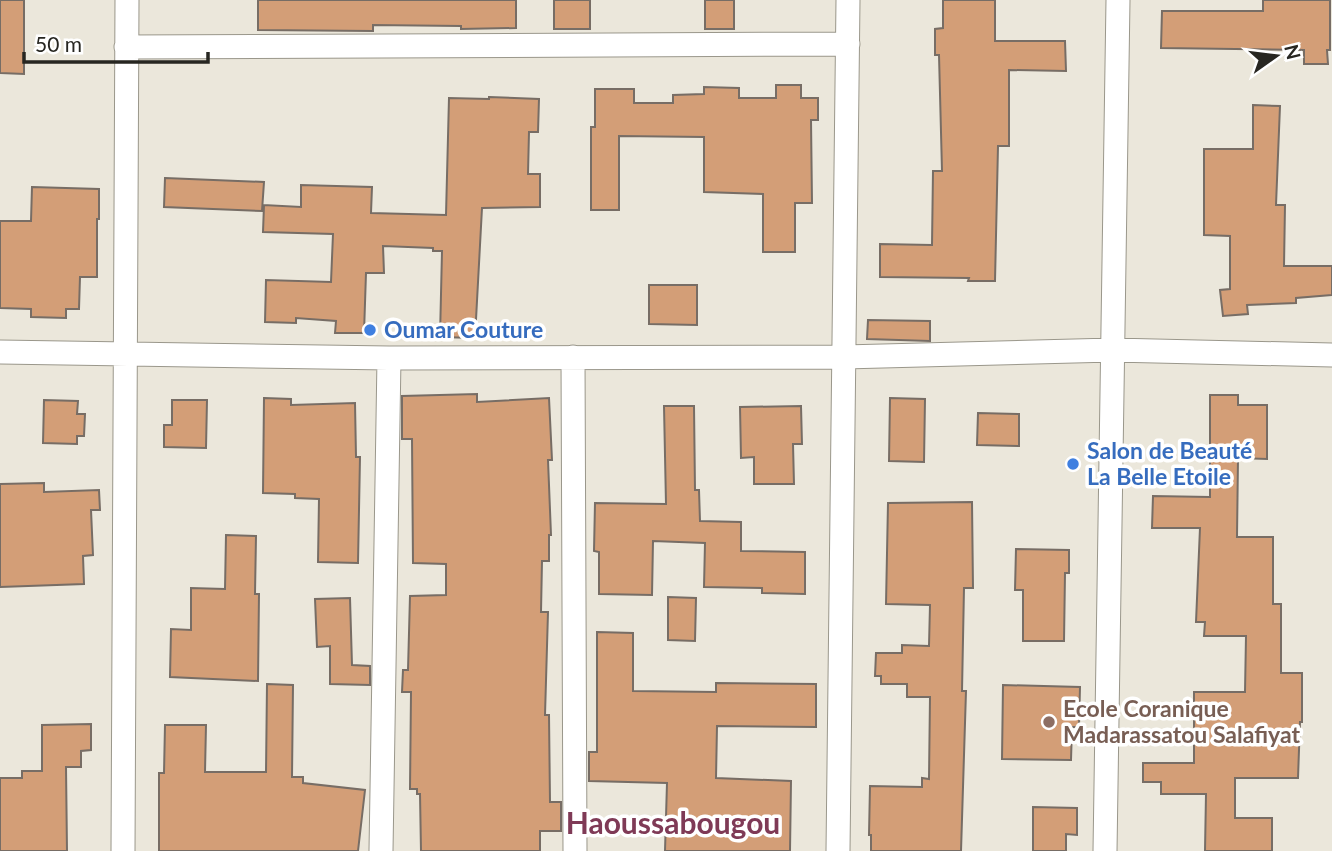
<svg xmlns="http://www.w3.org/2000/svg" width="1332" height="851" font-family="Lato,sans-serif">
  <style>
    .building { fill: #d39e77; stroke: #776d65; stroke-width: 2 }
    .lines { fill: none; stroke-linecap: round; stroke-linejoin: round }
    .minor-casing { stroke: #9a978b; stroke-width: 25 }
    .minor { stroke: #fff; stroke-width: 23 }
    .shop-dot { fill: #3f7fe0; stroke: #fff; stroke-width: 2.5 }
    .education-dot { fill: #8d6e63; stroke: #fff; stroke-width: 2.5 }
    .labels { text-anchor: middle; stroke-width: 7; stroke-linejoin: round; paint-order: stroke }
    .shop-label { font-size: 23px; font-weight: bold; fill: #366cbe; stroke: #fff; text-anchor: start }
    .education-label { font-size: 23px; font-weight: bold; fill: #785e54; stroke: #fff; text-anchor: start }
    .district-label { font-size: 30px; font-weight: bold; fill: #7f3a56; stroke: #fff }
  </style>
  <rect width="100%" height="100%" fill="#ebe7db"/>
  <path class="building" d="M0 0H24V74L0 73Z
    M258 0H516V28L461 29V26L373 25V31L258 30Z
    M554 0H590V29H554Z
    M705 0H734V29H705Z
    M943 0H995V41H1065L1066 71 1009 70V146H998L995 281H968L969 278 880 277V244L932 245 933 171H942L939 55H935V29L943 28Z
    M1263 0H1330V50H1327L1328 64H1304V50L1161 48 1162 11H1263Z
    M776 85H801V98H818V120H811L812 203H795V252H763V194L704 192V137L619 136V210H591V127H595V89H634V103H673V95L704 94V87L739 88V98H776Z
    M489 97 539 99 538 132H529L528 174H540V207L482 208 475 338 440 337 442 251H433V248L383 246 384 273H366L364 333H335L336 321 296 318V323L265 322 266 280 331 282 333 234 263 232 264 205 301 207V185L372 187 371 213 446 215 449 98 489 99Z
    M1253 105 1280 106 1276 205H1285L1284 266H1332V295L1296 298V303L1247 305 1248 314 1223 316 1220 290 1230 289V236L1204 235V149H1253Z
    M165 178 264 182 262 211 164 207Z
    M32 187 99 189V219H97V277H80L79 309H66V318L31 317V309L0 308V221H31Z
    M649 285H697V325L649 324Z
    M868 320 930 321V341L867 339Z
    M477 394V402L549 398 552 460H548L551 535H549V561H542L541 612H548L545 715H549L550 802H561V831H540V851H421L420 794H417V789H410L411 692H402L403 670H408L410 596 446 595V564L413 563 412 439H402V396Z
    M1210 395H1238V405H1267V459L1238 458 1237 537H1273V604H1281V673H1302V722H1300L1298 778H1235V818H1272V851H1205L1206 794H1161V782H1143V763H1194V692H1245L1246 636H1204L1205 622H1196L1200 528H1152L1153 496 1210 497Z
    M264 398 291 399V405L355 403 356 457H360L358 563 318 562 319 499 295 498V494L263 493Z
    M890 398 925 399 924 462 889 461Z
    M44 400 78 401 77 414H85L84 436H77V444L43 443Z
    M172 400H207L206 448 164 447V425H172Z
    M664 406H694L695 490H699L700 521 741 522V551L805 552V594L762 593V588L704 587 705 543 653 541 652 595 599 594V552L594 551 595 503 666 504Z
    M801 406 802 444H793L794 484H754V457L741 458 740 407Z
    M978 413 1019 414V446L977 445Z
    M44 483V492L99 490 100 510H91L93 555 83 556 84 584 0 587V484Z
    M972 502 973 588H964L962 691H966L961 851H871V835H869L870 786 922 787V778L929 779 930 697H907V684H881V676H875L876 653H902V645L929 646 930 605 886 604 888 503Z
    M226 535 256 536 255 594H259L258 681 170 677 171 629 191 630V588L225 589Z
    M1016 549 1069 550V573H1065L1064 641H1023V590H1015Z
    M668 597 696 598 695 641 668 640Z
    M350 598 352 665 370 666V685L330 684V646L317 647 315 599Z
    M597 632 633 633V691L716 692V683L816 684V727L717 726 716 778 791 781 790 851H665L667 783 589 781V752H597Z
    M267 684 293 685 292 777H303V783L365 790 358 851H159V773H164L165 725H206L205 772H266Z
    M1003 685 1080 687 1079 727H1072L1071 760 1002 759Z
    M91 724V750L81 751V767H66L67 851H0V778H22V771H42V725Z
    M1033 807 1077 808V835L1066 834V851H1033Z"/>
  <g class="lines">
    <g class="minor-casing">
      <path id="minor" d="M126 47 848 44
        M0 352 389 358 844 357 1113 350 1332 355
        M573 357 575 851
        M123 851 127 0
        M381 851 389 358
        M838 851 848 0
        M1105 851 1118 0"/>
    </g>
    <use href="#minor" class="minor"/>
  </g>
  <g class="shop-dot">
    <circle cx="370" cy="330" r="7"/>
    <circle cx="1073" cy="464" r="7"/>
  </g>
  <circle class="education-dot" cx="1049" cy="722" r="7"/>
  <g class="labels">
    <g class="shop-label">
      <text x="384" y="338">Oumar Couture</text>
      <text x="1087" y="459">Salon de Beauté<tspan x="1087" dy="26">La Belle Etoile</tspan></text>
    </g>
    <g class="education-label">
      <text x="1063" y="717">Ecole Coranique<tspan x="1063" dy="26">Madarassatou Salafiyat</tspan></text>
    </g>
    <g class="district-label">
      <text x="673" y="834">Haoussabougou</text>
    </g>
  </g>
  <g transform="translate(1276 56) rotate(76)" stroke="#ffffff" stroke-width="5" paint-order="stroke">
  <path d="M0-5L12 26L0 18L-12 26Z" fill="#272621"/>
  <text y="-10" font-size="19" font-weight="bold" text-anchor="middle" fill="#272621">N</text>
  </g>
  <path d="M24 52v10h184v-10" fill="none" stroke="#272621" stroke-width="3.5"/>
  <text x="35" y="52" font-size="21" fill="#272621" stroke="#ffffff" stroke-width="5" paint-order="stroke">50 m</text>
</svg>
